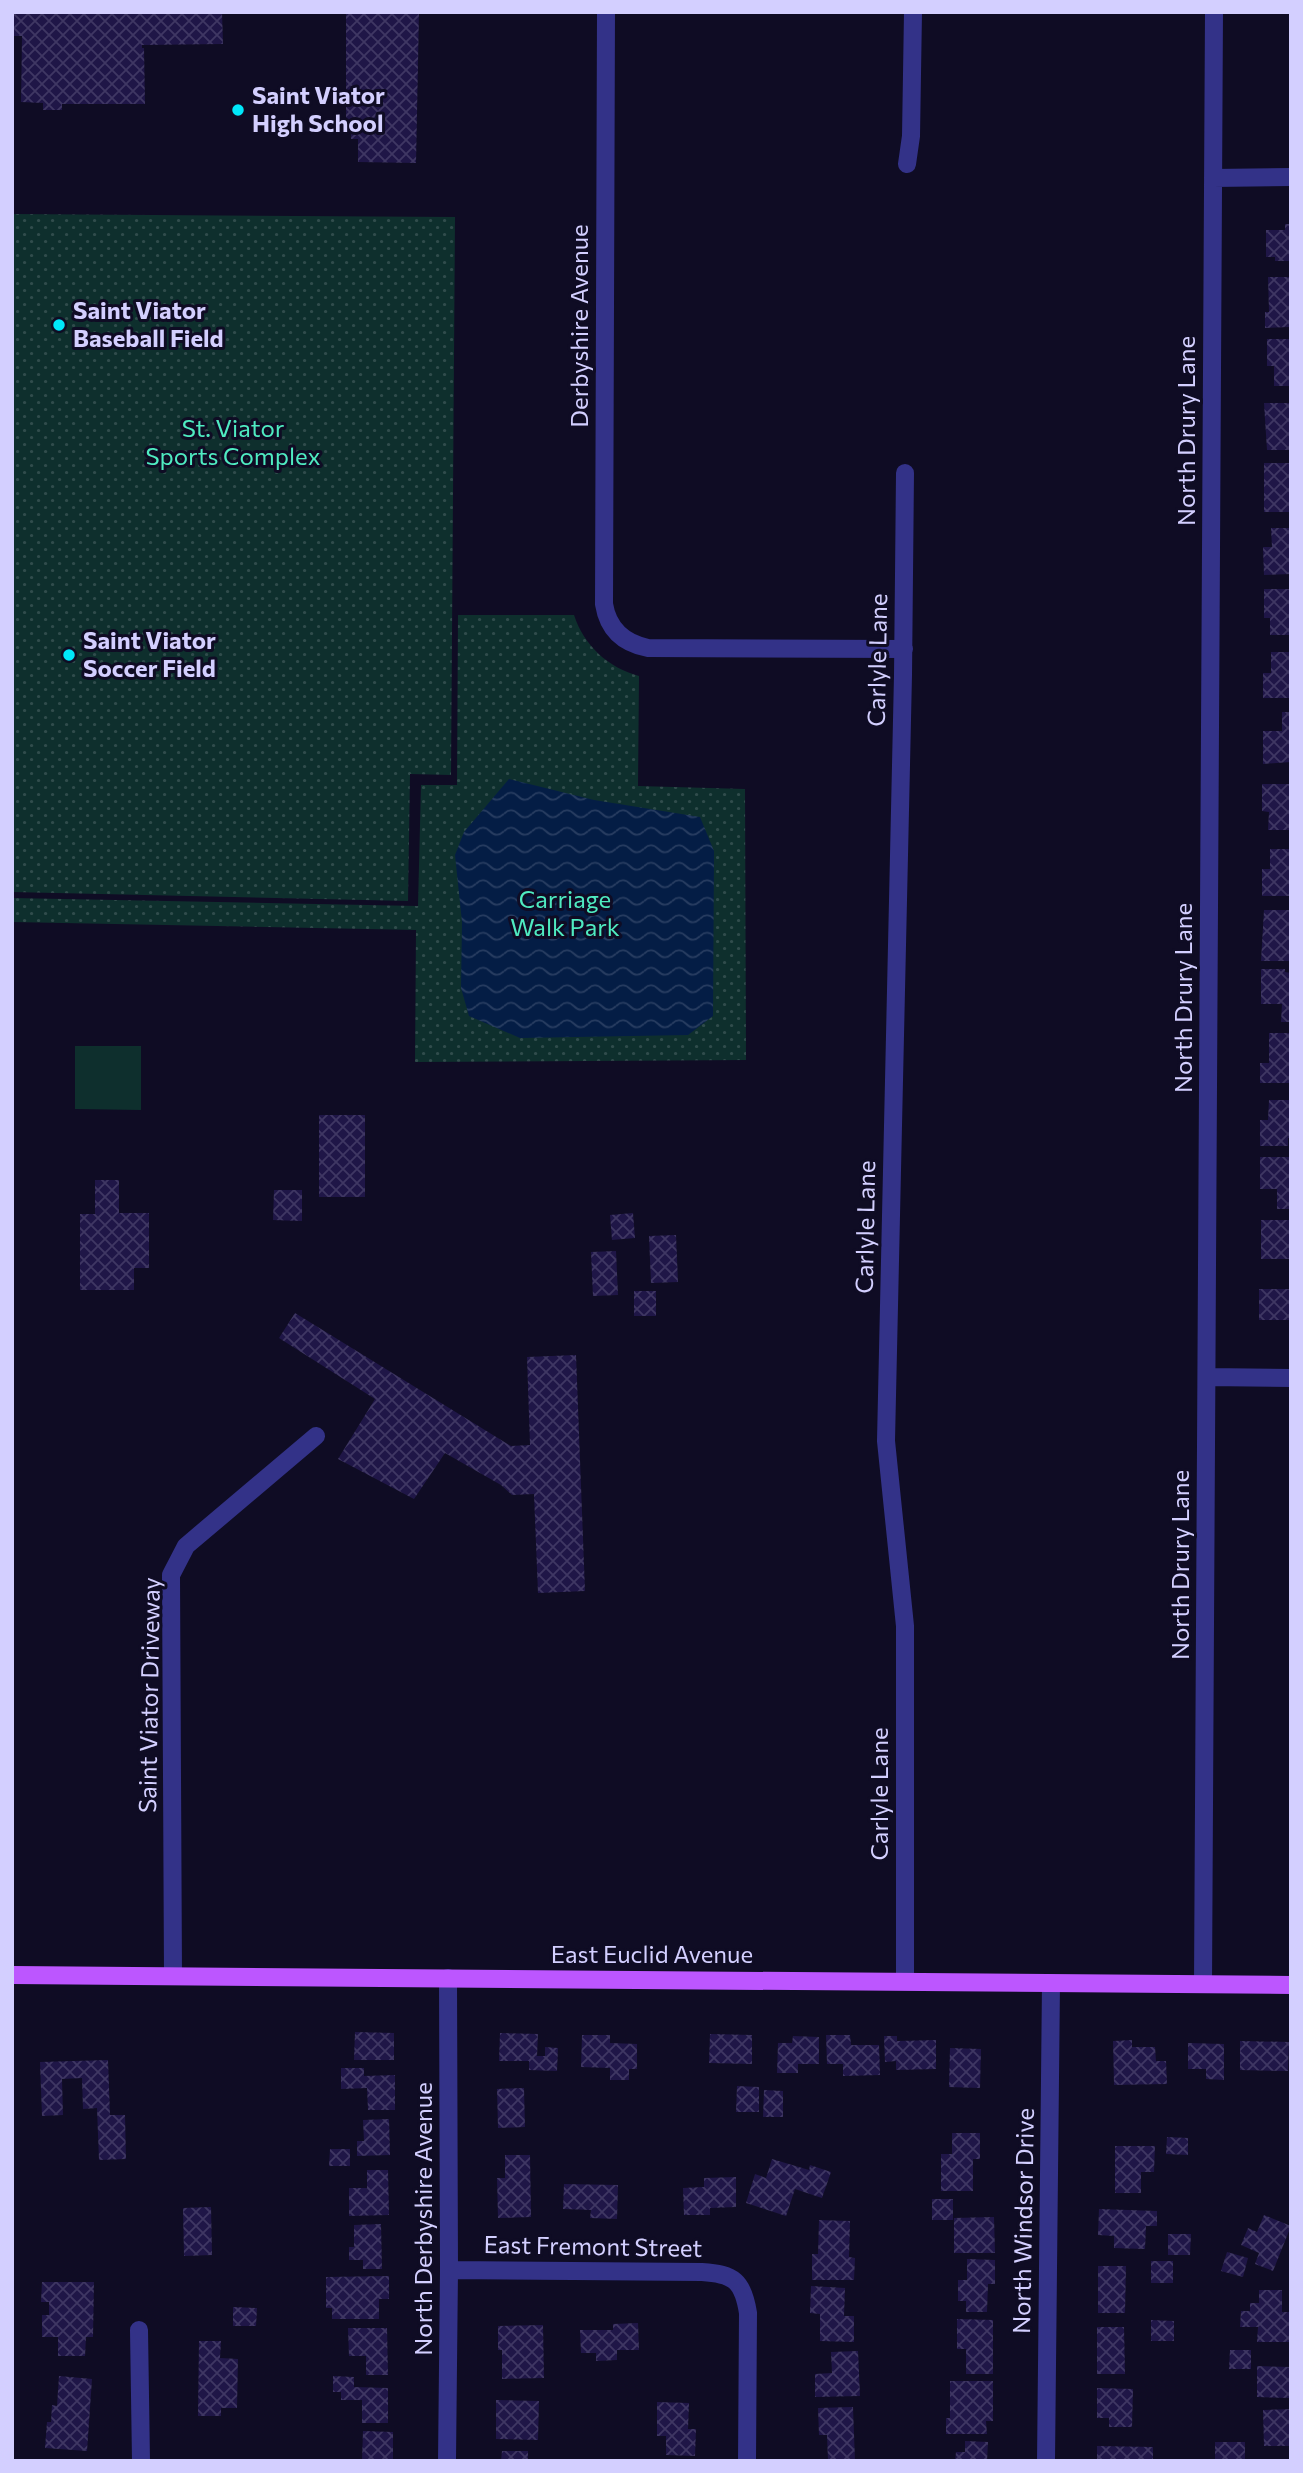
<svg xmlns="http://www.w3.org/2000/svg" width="1303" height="2473" font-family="Commissioner,sans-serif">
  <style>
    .green { fill: #0e2f2d }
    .park { fill: url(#park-dots) }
    .water { fill: url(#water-waves) }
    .building { fill: url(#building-cross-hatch) }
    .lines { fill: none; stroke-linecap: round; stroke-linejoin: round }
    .minor { stroke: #333288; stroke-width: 18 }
    .major { stroke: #bc56ff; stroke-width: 18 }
    .poi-dot { fill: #00e7fa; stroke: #0f0c24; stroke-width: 2.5 }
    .labels { text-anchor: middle; stroke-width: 6; stroke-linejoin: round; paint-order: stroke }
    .poi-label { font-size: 24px; font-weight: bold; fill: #d3cfff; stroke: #0f0c24; text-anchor: start }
    .street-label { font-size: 24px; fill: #d3cfff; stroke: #0f0c24 }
    .park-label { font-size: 24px; fill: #4febc1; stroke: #0f0c24 }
  </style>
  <defs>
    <pattern id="park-dots" width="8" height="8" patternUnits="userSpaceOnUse" patternTransform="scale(1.75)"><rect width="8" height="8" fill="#0e2f2d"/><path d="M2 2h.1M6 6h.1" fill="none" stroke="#304c4c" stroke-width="1.8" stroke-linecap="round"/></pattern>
    <pattern id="water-waves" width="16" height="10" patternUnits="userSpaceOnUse" patternTransform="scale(1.75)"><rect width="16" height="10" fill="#041d45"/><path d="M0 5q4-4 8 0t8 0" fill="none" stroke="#283d61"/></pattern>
    <pattern id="building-cross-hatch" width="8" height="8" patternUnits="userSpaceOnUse" patternTransform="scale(1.75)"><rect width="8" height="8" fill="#1f1647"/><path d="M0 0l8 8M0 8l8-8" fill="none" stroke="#3f3763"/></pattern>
  </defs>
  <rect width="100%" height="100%" fill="#0f0c24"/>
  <path class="green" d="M75 1046H141V1110L75 1109Z"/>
  <path class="park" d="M12 214 455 217 451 775 410 774 408 901 12 892Z
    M458 615H574C584 646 609 668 639 676L638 786 745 789 746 1060 415 1062 416 930 12 922V898L418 906 421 785H457Z"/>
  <path class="water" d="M509 779 594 800 700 817 714 851 713 1016 688 1035 520 1038 469 1016 461 988 462 922 455 855 464 832Z"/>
  <path class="building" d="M12 12H222L223 44 142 45V48H144L145 104H62V110H43V103L21 102 22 36H12Z
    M346 12H419L416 163 358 162V139H351V123H346Z
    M1285 224H1291V257L1289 261H1275V257H1266V230H1285Z
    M1268 277H1291L1289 327 1265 328V312H1269Z
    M1267 339H1291V386H1274V366H1267Z
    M1264 403H1291V450H1267Z
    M1264 463H1291V512H1264Z
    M1271 528H1291V574L1264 575 1263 547H1272Z
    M1264 589H1291V635H1270V618H1264Z
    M1271 652H1291V698H1263V673H1271Z
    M1282 712H1291V762L1263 764V731H1282Z
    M1262 784H1291V830H1268L1269 812 1262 811Z
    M1270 849H1291V896H1262V869H1270Z
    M1264 910H1291V961H1261Z
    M1261 969H1285V972L1291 973V1022H1281L1282 1004H1261Z
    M1269 1033H1291V1083H1260V1063H1269Z
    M1269 1100H1291V1138H1288V1146H1260V1120H1268Z
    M319 1115H365V1197H319Z
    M1260 1157H1291V1209H1277V1189H1260Z
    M95 1180H119V1213H149V1268H134V1290H80V1214H95Z
    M274 1190H302V1221L273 1220Z
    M633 1213 635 1238 612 1240 610 1215Z
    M1261 1220H1291V1259H1261Z
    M676 1235 678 1282 651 1283 649 1236Z
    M616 1251 618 1295 593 1296 591 1252Z
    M1259 1289H1291V1320H1259Z
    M634 1291H656V1316H634Z
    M295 1313 511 1446 530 1445 527 1357 576 1355 585 1591 538 1593 534 1494 512 1495 501 1485 445 1453 414 1499 338 1459 375 1399 279 1338Z
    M355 2032 394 2033V2060H354Z
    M500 2033 538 2034 537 2056H545V2047L558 2048 557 2071 529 2070V2061H499Z
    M710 2034 752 2035V2064L709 2063Z
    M582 2035H610V2043L637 2044V2069H629V2080H610V2068L581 2067Z
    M826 2035H850L851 2045H879L880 2075 843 2076V2064H827Z
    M793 2036 819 2037V2064H798V2073H777L778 2043H792Z
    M884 2036H897V2041L936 2040V2069L896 2070V2061L885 2062Z
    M1132 2040V2047H1155L1156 2061H1166L1167 2084 1114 2085 1113 2041Z
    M1240 2041 1289 2042 1288 2071 1240 2070Z
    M1188 2043 1224 2044V2080L1206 2079V2069H1188Z
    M950 2048 981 2049 980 2088 949 2087Z
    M108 2060 110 2115H125L126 2159 99 2160 97 2108 83 2109 82 2078 62 2079 63 2115 42 2116 40 2062Z
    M341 2068H364V2076L395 2075V2110H368L367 2088 341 2089Z
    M737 2086 759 2087V2112H736Z
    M524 2088 525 2127 498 2128 497 2089Z
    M764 2090 783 2091V2117H763Z
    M389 2119 390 2155 357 2156V2141H364L363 2120Z
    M952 2133H980V2159H973V2191H941V2154H952Z
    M1167 2137 1188 2138V2155L1166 2154Z
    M1115 2146H1155L1154 2172H1141V2193H1115Z
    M330 2149H350V2166H329Z
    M505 2155H530L531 2217 498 2218 497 2178H505Z
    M772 2159 809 2170 810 2165 831 2172 822 2198 795 2189 786 2216 746 2203 755 2174 766 2178Z
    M367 2170H388L389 2215 349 2216V2188H367Z
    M736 2177V2207L710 2208V2215H684L683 2188 704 2187V2178Z
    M564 2184 618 2185 617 2219 590 2218 591 2210 563 2209Z
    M932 2199H953V2220H932Z
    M211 2207 212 2255 184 2256 183 2208Z
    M1099 2209 1157 2211V2226H1146L1145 2249 1114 2248V2236L1098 2235Z
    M1264 2215 1291 2226 1273 2271 1255 2264 1259 2253 1241 2245 1248 2228 1257 2232Z
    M994 2217 995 2253H954V2218Z
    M819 2220 850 2221 849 2257 855 2258 854 2280H812V2254H818Z
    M381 2224 382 2269H363V2260H349V2247H354V2225Z
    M1168 2234H1191L1190 2255H1168Z
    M1227 2252 1248 2258 1243 2277 1221 2271Z
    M967 2259 995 2260V2284H988L987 2312H966V2301H958V2280H967Z
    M1151 2261H1173V2283H1151Z
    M1098 2266H1126L1125 2313H1098Z
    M389 2276V2299H379V2319H332V2308H326V2277Z
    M42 2282H94L93 2337H86L85 2356H58V2337H42V2315H49V2302H41Z
    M811 2286 845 2288 844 2316H854V2342L820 2341V2314L810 2313Z
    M1259 2290H1282V2312H1291V2342H1257L1258 2327H1240L1241 2311H1250V2303H1259Z
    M233 2307 257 2308 256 2326H233Z
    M957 2319 993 2320V2374H966V2349H957Z
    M1151 2320 1174 2321V2341H1151Z
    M638 2323 639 2350H617V2360L596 2361V2353H581L580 2330H613V2324Z
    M543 2325 544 2378 502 2379V2350H498V2326Z
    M1097 2327H1124L1125 2374H1097Z
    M348 2328H387L388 2375H366V2356H349Z
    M199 2341H221L220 2358 238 2359 237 2408H221V2416H198Z
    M1230 2350H1251V2369H1229Z
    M858 2351 860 2396 815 2397V2374L832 2373 831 2352Z
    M1257 2366 1291 2367V2398L1257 2397Z
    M59 2376 92 2379 87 2451 45 2448 47 2422H51L52 2405 57 2406Z
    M333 2376 354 2377V2387L388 2388V2423H362V2400H341V2392H333Z
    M950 2381H993V2421H986L987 2434H946V2418H950Z
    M1097 2388 1133 2389 1132 2427H1109V2418H1097Z
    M496 2400 539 2401 538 2440 496 2439Z
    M657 2402 689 2403 688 2429H696L695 2456 666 2455V2436H657Z
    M853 2407 855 2461H828L827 2435H819L818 2408Z
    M1291 2409V2446H1264L1263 2410Z
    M363 2431 393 2432V2461H362Z
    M965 2441 988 2442 987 2461H955L956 2452H965Z
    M1215 2442H1245V2460H1215Z
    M1097 2446 1153 2447V2461H1097Z
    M502 2451H528V2461H501Z"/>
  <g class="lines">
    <path class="minor" d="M606 12 604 604C608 629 623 643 648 648L904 649
      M907 164 911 136 913 12
      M1213 178 1291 177
      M905 473 903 675 886 1441 905 1626V1981
      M1207 1377 1291 1378
      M173 1975 171 1575 186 1546 316 1436
      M1203 1984 1214 12
      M449 2270 702 2272C734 2274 743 2281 748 2313L747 2461
      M139 2330 141 2461
      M447 2461 449 2270 448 1978
      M1046 2461 1051 1983"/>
    <path class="major" d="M12 1975 1291 1985"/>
  </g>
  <g class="poi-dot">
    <circle cx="238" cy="110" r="7"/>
    <circle cx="59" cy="325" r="7"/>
    <circle cx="69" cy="655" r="7"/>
  </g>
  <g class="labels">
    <g class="poi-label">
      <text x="252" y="104">Saint Viator<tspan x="252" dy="28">High School</tspan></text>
      <text x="73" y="319">Saint Viator<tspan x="73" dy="28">Baseball Field</tspan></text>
      <text x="83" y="649">Saint Viator<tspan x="83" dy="28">Soccer Field</tspan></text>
    </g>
    <g class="street-label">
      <text transform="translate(580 326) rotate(-90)" y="8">Derbyshire Avenue</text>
      <text transform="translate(1187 431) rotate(-90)" y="8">North Drury Lane</text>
      <text transform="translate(878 660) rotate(-89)" y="8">Carlyle Lane</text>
      <text transform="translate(1184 998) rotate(-90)" y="8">North Drury Lane</text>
      <text transform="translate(866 1227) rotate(-89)" y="8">Carlyle Lane</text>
      <text transform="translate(1181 1565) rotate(-90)" y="8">North Drury Lane</text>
      <text transform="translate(150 1695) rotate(-89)" y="8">Saint Viator Driveway</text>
      <text transform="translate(880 1794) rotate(-90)" y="8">Carlyle Lane</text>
      <text x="652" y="1963">East Euclid Avenue</text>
      <text transform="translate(424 2219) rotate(-90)" y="8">North Derbyshire Avenue</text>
      <text transform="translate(1024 2221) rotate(-89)" y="8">North Windsor Drive</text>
      <text transform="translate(593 2247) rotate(1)" y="8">East Fremont Street</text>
    </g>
    <g class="park-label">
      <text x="233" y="437">St. Viator<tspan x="233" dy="28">Sports Complex</tspan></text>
      <text x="565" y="908">Carriage<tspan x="565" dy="28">Walk Park</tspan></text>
    </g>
  </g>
  <rect width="1303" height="2473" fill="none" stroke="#d3cfff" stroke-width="28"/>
</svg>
